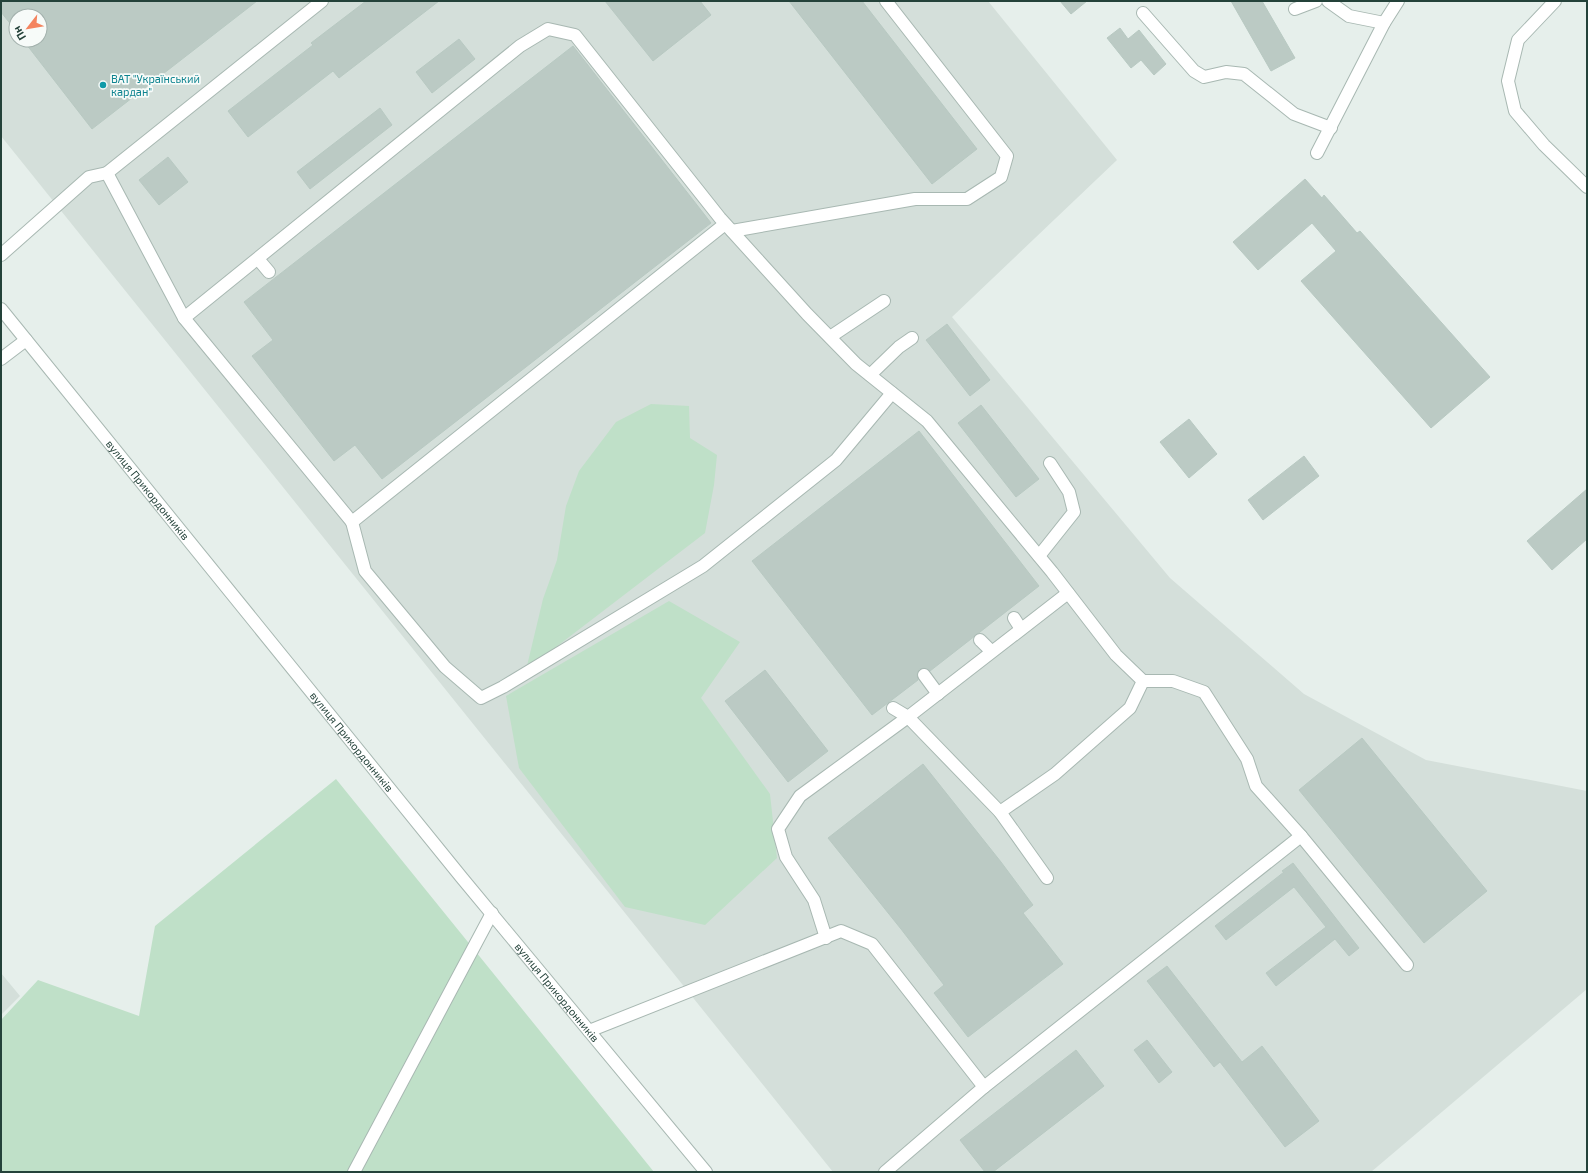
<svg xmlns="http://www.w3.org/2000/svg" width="1588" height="1173" font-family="'Exo 2',sans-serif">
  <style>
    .built { fill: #d4dfda; fill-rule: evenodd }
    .green { fill: #bfe0c8 }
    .building { fill: #bbcac4; stroke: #b8c9c2 }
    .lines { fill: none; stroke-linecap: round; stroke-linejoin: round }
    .minor-casing { stroke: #a8b8b2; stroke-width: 14 }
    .minor { stroke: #fff; stroke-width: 12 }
    .culture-dot { fill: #0f9aa8; stroke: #f7fbf9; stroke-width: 1.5 }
    .labels { text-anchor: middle; stroke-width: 3.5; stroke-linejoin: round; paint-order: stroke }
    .culture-label { font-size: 11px; fill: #0d838f; stroke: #f7fbf9; text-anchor: start }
    .street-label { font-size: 11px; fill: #24423a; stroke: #f7fbf9 }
  </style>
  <rect width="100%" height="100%" fill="#e6efeb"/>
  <path class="built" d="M1 1H988L1117 160 952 317 1170 578 1304 694 1426 760 1587 791V989L1371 1172H833L1 136ZM16 16H40V40H16Z
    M1 973 20 996 1 1015Z"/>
  <path class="green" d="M651 404 689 406 690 438 717 455 714 485 705 533 526 670 543 599 557 560 566 506 579 471 616 422Z
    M669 601 740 642 701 698 770 794 777 858 705 925 625 907 519 768 506 696Z
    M336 779 654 1172H1V1020L38 980 139 1016 155 926Z"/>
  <path class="building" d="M1 1H257L92 129 23 40H40V16H16V31L1 12Z
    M366 1H439L339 78 333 71 248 137 228 111 313 45 311 43Z
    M605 1H700L711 15 653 61Z
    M789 1H862L977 149 932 184Z
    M1060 1H1087L1071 14Z
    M1231 1H1262L1295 58 1271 71Z
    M1120 28 1128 39 1139 30 1166 64 1154 75 1141 60 1131 68 1107 38Z
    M459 39 475 59 432 93 416 72Z
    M573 46 711 223 382 479 355 445 334 461 252 356 273 340 244 302Z
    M380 108 392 125 310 189 297 172Z
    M168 157 188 182 159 205 139 180Z
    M1305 179 1322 198 1324 195 1357 233 1360 231 1490 377 1431 428 1301 281 1336 251 1312 223 1258 270 1233 242Z
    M947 324 990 380 970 396 926 340Z
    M981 405 1039 479 1016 497 958 423Z
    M1189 419 1217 454 1189 478 1160 442Z
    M919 431 1039 586 930 671 924 668 919 669 917 675 918 680 872 715 752 561Z
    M1304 456 1319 476 1263 520 1248 500Z
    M1587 489V539L1552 570 1527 541Z
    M765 670 828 751 788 782 725 701Z
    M1362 738 1487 891 1424 943 1299 790Z
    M923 764 1001 862 1033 905 1023 913 1063 964 968 1037 934 993 944 985 901 929 828 838Z
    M1293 863 1359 948 1349 956 1335 939 1276 986 1266 973 1326 927 1294 887 1226 940 1215 926 1284 872 1282 871Z
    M1167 966 1242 1062 1262 1046 1319 1121 1285 1147 1220 1062 1214 1067 1147 981Z
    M1147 1040 1172 1072 1159 1083 1134 1050Z
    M1076 1050 1104 1086 993 1172H985L960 1140Z"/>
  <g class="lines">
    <g class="minor-casing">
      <g id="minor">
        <path d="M1328 1 1349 16 1384 23"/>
        <path d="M1555 1 1518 40 1508 81 1515 111 1544 145 1587 187"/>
        <path d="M1295 9 1316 1"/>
        <path d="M1143 13 1194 71 1204 77 1226 72 1244 74 1294 114 1331 128"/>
        <path d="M1317 153 1384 23 1398 1"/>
        <path d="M107 173 322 1"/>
        <path d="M732 231 915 199H967L1001 177 1007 156 886 1"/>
        <path d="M1 255 89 177 107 173 184 318 520 46 548 29 575 35 720 218 807 314 856 364 927 421 1052 572 1116 655 1143 681H1173L1204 692 1247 759 1256 786 1301 836"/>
        <path d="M258 259 269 272"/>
        <path id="s1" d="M1 309 462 878 706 1172"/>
        <path d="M184 318 352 522 725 224"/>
        <path d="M830 337 884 301"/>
        <path d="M1 359 26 340"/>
        <path d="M870 375 899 347 912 338"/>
        <path d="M352 522 365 571 445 667 481 698 503 687 703 566 836 460 892 393"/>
        <path d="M1039 556 1074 512 1069 492 1050 463"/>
        <path d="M1014 618 1021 629"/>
        <path d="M980 640 991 651"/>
        <path d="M924 675 938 694"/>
        <path d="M893 708 908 717 1068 593"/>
        <path d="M1000 812 1055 774 1130 708 1143 681"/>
        <path d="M826 938 814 900 786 857 778 829 800 796 908 717 1000 812 1047 878"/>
        <path d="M589 1031 841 931 872 944 984 1087 885 1172"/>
        <path d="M984 1087 1301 836 1407 965"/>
        <path d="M354 1172 492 913"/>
      </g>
    </g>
    <use href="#minor" class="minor"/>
  </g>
  <circle class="culture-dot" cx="103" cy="85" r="4"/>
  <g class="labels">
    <g class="culture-label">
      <text x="111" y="83">ВАТ "Український<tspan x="111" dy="13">кардан"</tspan></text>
    </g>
    <g class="street-label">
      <text dy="4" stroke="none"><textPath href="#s1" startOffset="233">вулиця Прикордонників</textPath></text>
      <text dy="4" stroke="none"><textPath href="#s1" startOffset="557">вулиця Прикордонників</textPath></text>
      <text dy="4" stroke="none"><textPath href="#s1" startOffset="881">вулиця Прикордонників</textPath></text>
    </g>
  </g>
  <rect width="1588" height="1173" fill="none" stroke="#24423a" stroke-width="4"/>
  <g transform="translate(28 28) rotate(239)"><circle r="19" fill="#f7fbf9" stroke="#a3b1ad"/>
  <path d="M0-3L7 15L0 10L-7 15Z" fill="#f4845f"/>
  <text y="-6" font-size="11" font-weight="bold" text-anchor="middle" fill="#24423a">Пн</text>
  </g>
</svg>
